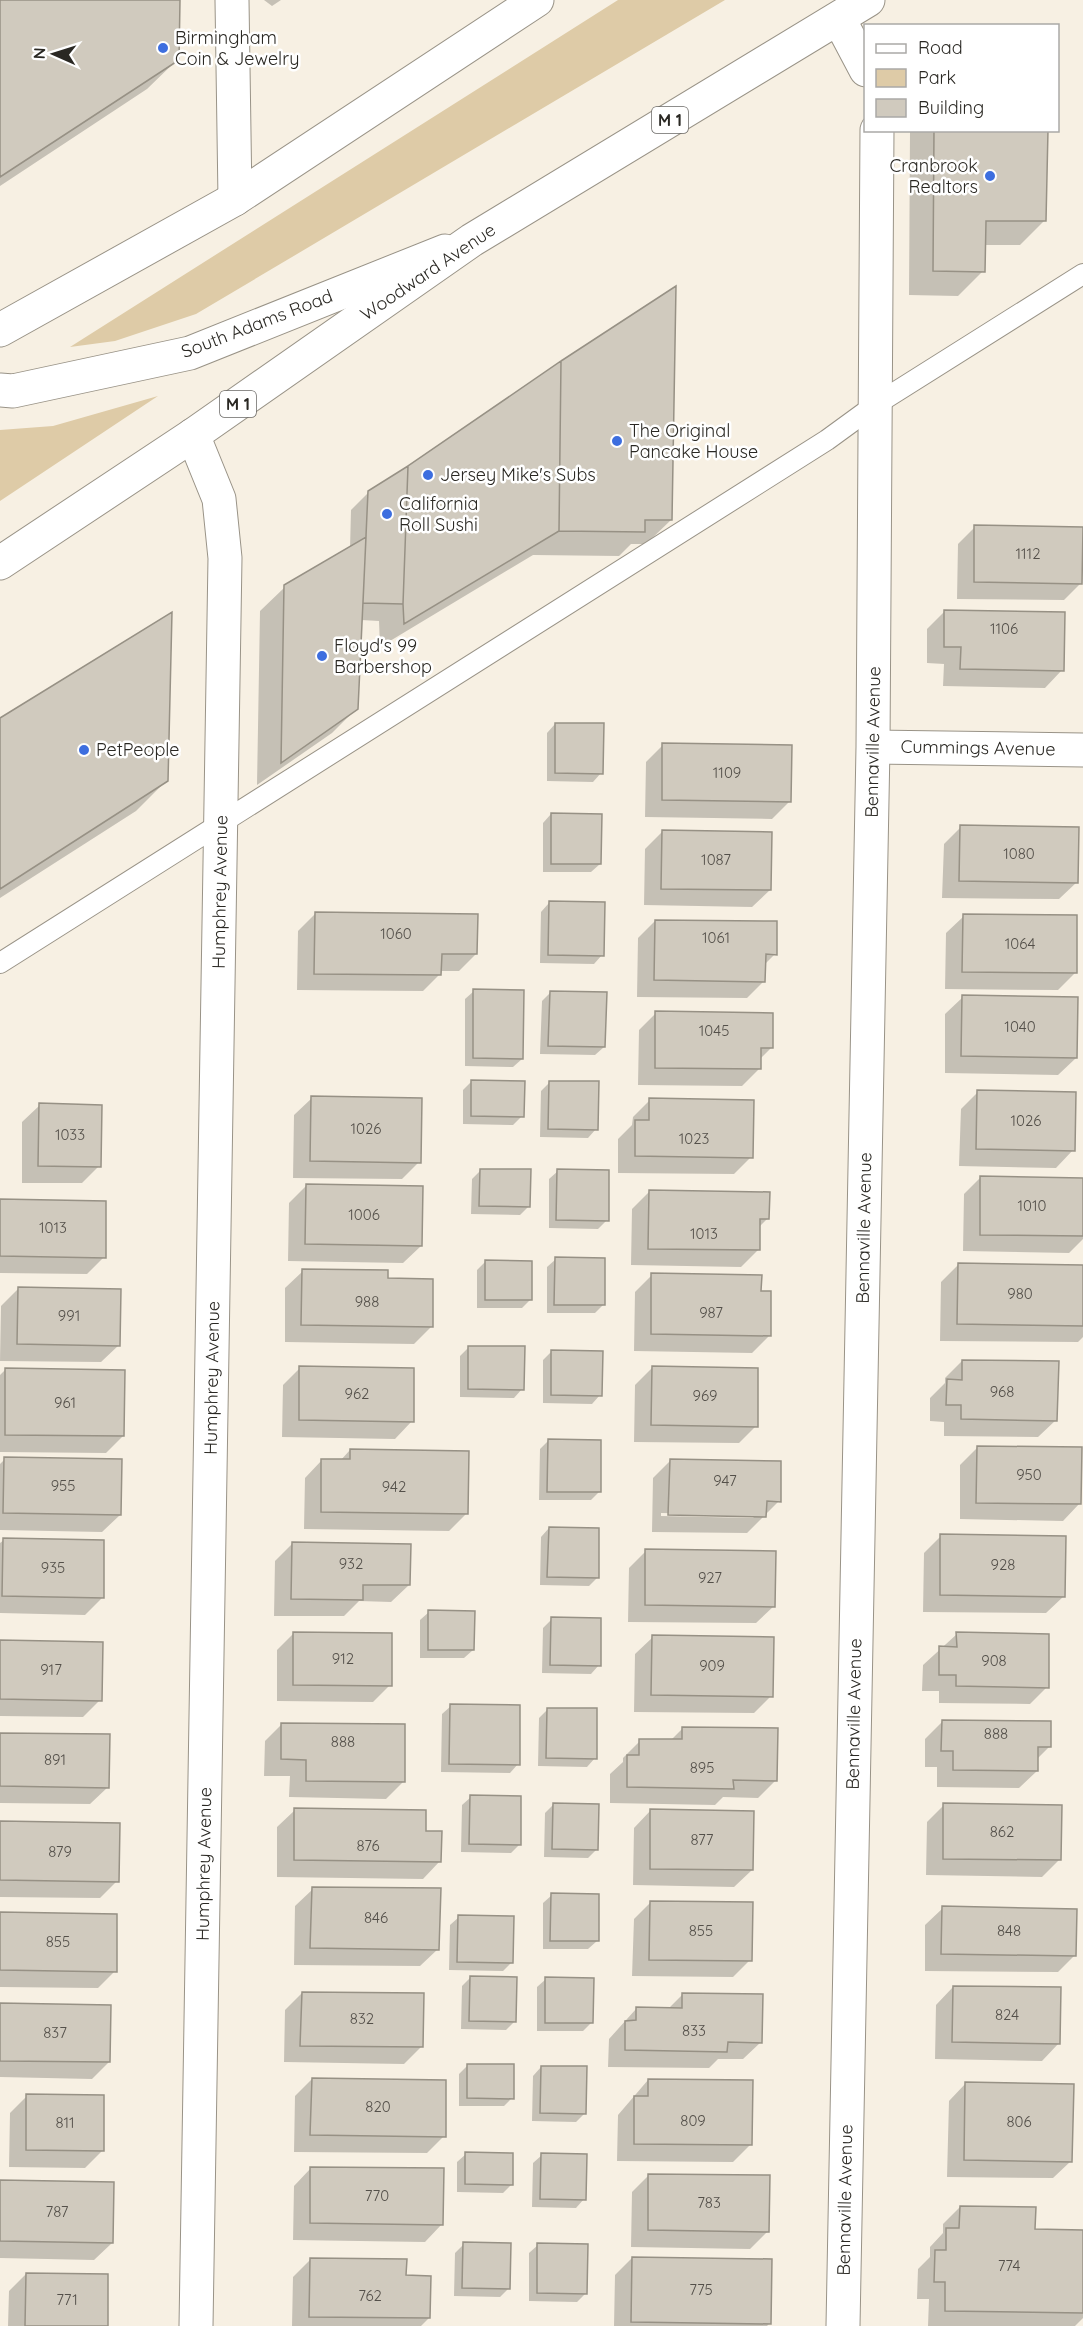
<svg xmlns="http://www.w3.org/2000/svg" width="1083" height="2326" font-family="Quicksand,sans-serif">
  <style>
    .green { fill: #decba7 }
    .shadow { fill: #0003; fill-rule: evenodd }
    .building { fill: #d0cabe; stroke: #979185; stroke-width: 1.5 }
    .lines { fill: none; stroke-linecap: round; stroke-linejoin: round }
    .service-casing { stroke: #999387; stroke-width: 22 }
    .minor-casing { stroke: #999387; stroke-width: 35 }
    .tertiary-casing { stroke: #999387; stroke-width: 35 }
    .primary-casing { stroke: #999387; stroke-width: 35 }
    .service { stroke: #fff; stroke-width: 20 }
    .minor { stroke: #fff; stroke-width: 33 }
    .tertiary { stroke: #fff; stroke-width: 33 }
    .primary { stroke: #fff; stroke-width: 33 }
    .poi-dot { fill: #3d6edf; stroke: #fff; stroke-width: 2 }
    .labels { text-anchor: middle; stroke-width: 5; stroke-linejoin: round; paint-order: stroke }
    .number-label { font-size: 15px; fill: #54504a }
    .shield { fill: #fff; stroke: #6a6865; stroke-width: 1.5 }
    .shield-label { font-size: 16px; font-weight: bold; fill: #2a2823 }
    .poi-label { font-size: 18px; fill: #2a2823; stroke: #fff; text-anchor: start }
    .street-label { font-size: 18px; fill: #2a2823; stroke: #fff }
  </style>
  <rect width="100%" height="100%" fill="#f7f0e3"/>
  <path class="green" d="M618 0H725L196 314 115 341 70 347Z
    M158 396 0 501V430L53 426Z"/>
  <path class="shadow" d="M0 0H178V59L147 89 0 186Z
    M264 0H281L272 6Z
    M1046 130 1044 221 1020 245H984L983 271 958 296 909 295 910 131Z
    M369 492 671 520 646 544H631L619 556 533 555 380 647 379 621 361 620 357 708 332 733 257 785 260 611 285 587 350 549 351 510Z
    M975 527 1081 583 1064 600 957 599 958 544Z
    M945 611 1062 670 1045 688 943 686 944 664 927 663V629Z
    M0 720 166 781 136 811 0 898Z
    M555 724 601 773 593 782 547 781V733Z
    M663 745 790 801 772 819 645 817 646 762Z
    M551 814 600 864 591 872H543V823Z
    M961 827 1077 882 1059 899 942 898 944 844Z
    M662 832 770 890 752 907 644 905 645 849Z
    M549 903 602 955 594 964 540 963 541 912Z
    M315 914 476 954 459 971H440V974L423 991 297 990 298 931Z
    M964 916 1075 973 1058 990 945 989 946 933Z
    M655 921 775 954 764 965V981L747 998 637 997 638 938Z
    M474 991 522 1059 513 1067 465 1066V999Z
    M550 993 604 1047 595 1055 540 1054 542 1001Z
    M963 997 1076 1058 1058 1075 945 1073V1014Z
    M656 1013 771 1048 760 1059 759 1069 742 1086 638 1085 639 1030Z
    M471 1082 522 1116 513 1125 463 1124V1090Z
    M550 1082 596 1129 588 1138 540 1137 541 1091Z
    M978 1092 1073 1150 1056 1168 959 1166 961 1109Z
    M312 1098 419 1162 402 1179 293 1178 294 1115Z
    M650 1100 751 1157 734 1174 618 1173V1139L632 1125 633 1117Z
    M40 1105 99 1166 82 1183H22V1122Z
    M481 1170 529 1206 520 1215 471 1214 472 1179Z
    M558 1171 607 1220 598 1229 549 1228V1179Z
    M981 1177 1083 1179V1239L1069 1253 963 1251 964 1194Z
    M306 1186 421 1246 403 1263 288 1261 289 1203Z
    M649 1192 768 1218 758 1228V1250L741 1267 631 1265 632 1209Z
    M0 1201 104 1257 87 1274 0 1273Z
    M556 1259 603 1305 595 1313H547V1267Z
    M486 1261 530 1300 522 1308H477V1270Z
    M958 1265 1083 1266V1337L1078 1342 940 1341 941 1282Z
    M303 1271 386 1280 431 1327 414 1344 285 1342V1288Z
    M652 1275 760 1292 769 1336 752 1353 634 1351 635 1292Z
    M19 1288 119 1345 101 1362 0 1361 1 1306Z
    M469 1347 522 1389 514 1398 460 1397V1356Z
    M552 1351 600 1395 592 1404 543 1403V1360Z
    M962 1361 1056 1420 1038 1437 944 1436V1422L930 1421V1398L945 1383V1378Z
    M300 1368 412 1421 395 1439 282 1437 283 1385Z
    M652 1368 756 1426 739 1443 634 1442 635 1385Z
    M5 1370 123 1436 106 1453 0 1452V1375Z
    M549 1440 599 1492 591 1500H539L540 1449Z
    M977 1448 1080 1503 1063 1521 960 1519V1465Z
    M350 1450 466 1514 449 1531 304 1529 305 1478 322 1460 340 1461Z
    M5 1459 120 1515 102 1532 0 1530V1464Z
    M670 1461 779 1501 747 1533 652 1532 653 1478ZM661 1513 756 1515 753 1518 661 1516Z
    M549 1528 597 1578 589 1586 540 1585 541 1537Z
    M941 1536 1064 1596 1046 1613 923 1612 924 1553Z
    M4 1540 102 1598 85 1615 0 1613V1543Z
    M292 1544 409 1585 391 1602 359 1601 344 1616H274L275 1561Z
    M646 1551 774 1606 756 1623 628 1622 629 1568Z
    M429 1612 473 1650 464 1658H420V1620Z
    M552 1619 599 1665 591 1674 542 1673 543 1628Z
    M294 1633 390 1685 373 1702 277 1701V1650Z
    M957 1634 1047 1687 1030 1704 939 1703V1691H922L923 1665Z
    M653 1637 771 1696 754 1713 634 1712 635 1654Z
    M0 1641 100 1700 83 1717 0 1716Z
    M451 1706 518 1764 510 1773 441 1772 442 1714Z
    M548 1709 595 1758 587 1767 538 1766 539 1718Z
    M943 1721 1049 1747 1037 1759V1771L1019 1788 937 1787V1767H925V1739Z
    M282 1724 403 1782 386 1799 289 1797 290 1776H264L265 1741Z
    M683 1728 775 1781 758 1798 723 1797 715 1805 610 1803V1774L623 1762V1758L640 1741H670Z
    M0 1734 108 1787 90 1804 0 1803Z
    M471 1797 520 1844 511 1853 461 1852 462 1805Z
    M553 1805 597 1849 588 1858 544 1857 545 1813Z
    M944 1805 1060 1859 1042 1877 926 1875 927 1822Z
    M295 1810 424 1832 440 1861 423 1879 277 1877V1827Z
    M651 1810 752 1870 734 1887 633 1885 634 1828Z
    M0 1822 117 1881 100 1898 0 1897Z
    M313 1889 438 1949 420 1966 294 1965 295 1906Z
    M552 1895 597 1941 588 1949H543V1903Z
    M651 1902 750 1960 733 1977 632 1976 634 1919Z
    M943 1908 1075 1955 1058 1972 925 1971V1925Z
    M0 1913 115 1971 98 1988 0 1987Z
    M459 1917 512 1962 503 1971 449 1970 450 1925Z
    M470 1978 515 2021 506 2030 461 2029 462 1986Z
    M546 1979 592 2022 583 2031H537V1987Z
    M953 1987 1059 2043 1042 2061 935 2059 936 2005Z
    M302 1993 421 2047 404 2064 284 2062 285 2010Z
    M683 1994 761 2042 743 2059H718L709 2068 608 2067 609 2039 636 2009H668Z
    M0 2005 109 2062 92 2079 0 2077Z
    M468 2065 512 2098 504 2106H459V2074Z
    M541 2067 585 2113 576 2122 532 2121 533 2076Z
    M312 2079 444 2136 427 2153 294 2152 295 2096Z
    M648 2080 750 2145 733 2162 617 2161 618 2115Z
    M966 2083 1071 2161 1053 2178 947 2177 949 2101Z
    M27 2096 102 2151 85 2168 9 2167 10 2113Z
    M466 2154 512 2184 503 2193 457 2192V2162Z
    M542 2155 584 2199 576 2208 532 2207 533 2163Z
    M311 2168 442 2224 425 2242 293 2240 294 2186Z
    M649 2175 768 2231 750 2249 631 2247 632 2192Z
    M0 2182 112 2243 94 2260 0 2258Z
    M960 2207 1034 2230 1083 2231V2318L1075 2326H928L929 2299H917L918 2269 930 2257V2247L943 2233V2224Z
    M464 2244 509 2288 500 2297 454 2296 455 2253Z
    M538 2245 586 2293 577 2302 529 2301V2253Z
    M632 2258 769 2324 767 2326H614L615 2275Z
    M310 2260 404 2276 429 2318 421 2326H292L293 2277Z
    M26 2274 106 2326H8L9 2291Z"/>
  <path class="building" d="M0 0H180L179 60 0 177Z
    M934 130H1048L1046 221H986L985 272 933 271Z
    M676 286 672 520H645V532L559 531 561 361Z
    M561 361 559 531 404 624 403 604 408 466Z
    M408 466 403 604 363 603 368 491Z
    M974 525 1083 527 1082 584 974 582Z
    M366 537 358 709 281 763 284 585Z
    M944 610 1065 612 1064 671 960 669 961 647H944Z
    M172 612 168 781 0 889V718Z
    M555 723H604L603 774 555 773Z
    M662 743 792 745 791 802 662 800Z
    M551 813 602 814 601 864H551Z
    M960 825 1079 827 1078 883 959 881Z
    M662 830 772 832 771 890 661 889Z
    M549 901 605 902 604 956 548 955Z
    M315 912 478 914 477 954H442L441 975 314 974Z
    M963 914 1077 915V973L962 972Z
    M655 920 777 921V955L766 954 765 982 654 980Z
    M473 989 524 990 523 1059 473 1058Z
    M550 991 607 992 605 1047 548 1046Z
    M962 995 1078 997 1077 1058 961 1056Z
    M655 1011 773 1013V1048H761V1069L655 1068Z
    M471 1080 525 1081 524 1117 471 1116Z
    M549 1081H599L598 1130 548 1129Z
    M977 1090 1076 1092 1075 1151 976 1149Z
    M311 1096 422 1098 421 1163 310 1161Z
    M649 1098 754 1100 753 1158 635 1156V1120H649Z
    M39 1103 102 1105 101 1167 38 1166Z
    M480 1169H531L530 1207 479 1206Z
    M557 1169 609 1170V1221L556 1220Z
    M980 1176 1083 1178V1236L980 1235Z
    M306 1184 423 1186 422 1246 305 1244Z
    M649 1190 770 1192 769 1219H760V1250L648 1249Z
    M0 1199 106 1201V1258L0 1256Z
    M555 1257 605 1258V1305H554Z
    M485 1260 532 1261V1300H485Z
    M958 1263 1083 1265V1326L957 1324Z
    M302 1269 388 1270V1278L433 1279V1327L301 1325Z
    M651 1273 762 1275 761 1291H771V1336L651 1334Z
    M18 1287 121 1289 120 1346 17 1344Z
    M468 1346H525L524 1390 468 1389Z
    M551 1350 603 1351 602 1396 551 1395Z
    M962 1360 1059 1361 1057 1421 961 1419V1405H946L947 1379 962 1380Z
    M299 1366 414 1368V1422L299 1420Z
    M652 1366 758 1368V1427L651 1425Z
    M5 1368 125 1370 124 1436 5 1435Z
    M548 1439 601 1440V1492H547Z
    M977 1446 1082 1447 1081 1504 976 1503Z
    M350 1449 469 1451 468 1514 321 1512V1459H350Z
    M4 1457 122 1459 121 1515 3 1513Z
    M670 1459 781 1461V1502L767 1501 766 1517 668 1515Z
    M549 1527 599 1528V1578L547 1577Z
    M940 1534 1066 1536 1065 1597 940 1595Z
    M3 1538 104 1540V1598L2 1596Z
    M292 1542 411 1544 410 1585H363V1600L291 1599Z
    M645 1549 776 1551 775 1607 645 1605Z
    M428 1610 475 1611 474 1650H428Z
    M551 1617 601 1618V1666L550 1665Z
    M293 1632 392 1633V1686L293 1685Z
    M956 1632 1049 1634V1688L956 1686V1675H939V1646L957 1647Z
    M652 1635 774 1637 773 1697 651 1695Z
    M0 1640 103 1642 102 1701 0 1699Z
    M450 1704 520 1705V1765L449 1764Z
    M547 1708H597V1759L546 1758Z
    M942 1720 1051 1721V1747H1038V1771L953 1770V1751H941Z
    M281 1723 405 1724V1782L306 1781V1760L281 1759Z
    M682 1727 778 1728 777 1781 733 1780 734 1789 627 1787V1755H639V1739H682Z
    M0 1733 110 1734 109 1788 0 1786Z
    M470 1795 521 1796V1845L469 1844Z
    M553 1803 599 1804 598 1850 552 1849Z
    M943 1803 1062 1805 1061 1860 943 1859Z
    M294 1808 426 1810V1831H442L441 1862 294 1860Z
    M650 1809 754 1811 753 1870 650 1869Z
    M0 1821 120 1823 119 1882 0 1880Z
    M312 1887 441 1888 439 1950 310 1948Z
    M551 1893 599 1894V1941H550Z
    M650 1901 753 1902 752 1961 649 1960Z
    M942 1906 1077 1909 1076 1956 941 1954Z
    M0 1912 117 1914V1972L0 1970Z
    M458 1915 514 1916 513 1963 457 1962Z
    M470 1976 517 1977 516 2022 469 2021Z
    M545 1977 594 1978 593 2023H545Z
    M953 1986 1061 1987 1060 2044 952 2042Z
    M302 1992 424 1993 423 2047 300 2046Z
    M682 1993 763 1994 762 2043 728 2042 727 2052 625 2050V2021L636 2020V2007L682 2008Z
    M0 2003 111 2005 110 2062 0 2061Z
    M467 2064H514V2099L467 2098Z
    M541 2066H587L586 2114 540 2113Z
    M312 2078 446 2080V2137L310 2135Z
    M648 2079 753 2080 752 2145 634 2144V2096H648Z
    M965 2082 1074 2084 1072 2162 964 2160Z
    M26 2094 104 2095V2151L26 2150Z
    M465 2152 513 2153V2185L465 2184Z
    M541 2153 587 2154 586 2200 540 2199Z
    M310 2167 444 2168 443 2225 310 2223Z
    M648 2174 770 2175 769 2232 648 2230Z
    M0 2180 114 2182 113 2243 0 2241Z
    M960 2206 1036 2207 1035 2229 1083 2230V2313L945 2311V2282H934L935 2250H946V2228H959Z
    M463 2242 511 2243 510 2289 462 2288Z
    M537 2243 588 2244 587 2294 537 2293Z
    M632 2257 772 2259 771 2324 631 2322Z
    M310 2258 407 2259 406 2275 431 2276 430 2318 309 2317Z
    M26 2273 108 2274V2326H25Z"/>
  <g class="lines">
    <g class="service-casing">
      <path id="service" d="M0 963 827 440 875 405 1083 274"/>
    </g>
    <g class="minor-casing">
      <path id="minor" d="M232 0 235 199
        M839 19 866 70
        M193 435 219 499 225 558 196 2326
        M873 747 1083 750
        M843 2326 873 747 877 130"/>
    </g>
    <g class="tertiary-casing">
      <path id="tertiary" d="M0 390 13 391 190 353 445 251"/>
    </g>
    <g class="primary-casing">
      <path id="primary" d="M0 330 235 199 537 0
        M0 563 193 435 472 240 868 0"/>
    </g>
    <use href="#service" class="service"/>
    <use href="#minor" class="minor"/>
    <use href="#tertiary" class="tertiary"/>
    <use href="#primary" class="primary"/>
  </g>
  <g class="poi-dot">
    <circle cx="163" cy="48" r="6"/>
    <circle cx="990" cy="176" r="6"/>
    <circle cx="617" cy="441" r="6"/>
    <circle cx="428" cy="475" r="6"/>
    <circle cx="387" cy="514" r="6"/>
    <circle cx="322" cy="656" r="6"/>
    <circle cx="84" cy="750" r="6"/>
  </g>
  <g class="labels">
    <g class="number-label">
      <text x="1028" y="559">1112</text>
      <text x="1004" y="634">1106</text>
      <text x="727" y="778">1109</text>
      <text x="1019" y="859">1080</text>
      <text x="716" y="865">1087</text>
      <text x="396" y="939">1060</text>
      <text x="716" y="943">1061</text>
      <text x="1020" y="949">1064</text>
      <text x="1020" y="1032">1040</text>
      <text x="714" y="1036">1045</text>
      <text x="1026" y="1126">1026</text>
      <text x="366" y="1134">1026</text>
      <text x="70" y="1140">1033</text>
      <text x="694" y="1144">1023</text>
      <text x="1032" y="1211">1010</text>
      <text x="364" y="1220">1006</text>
      <text x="53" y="1233">1013</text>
      <text x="704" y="1239">1013</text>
      <text x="1020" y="1299">980</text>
      <text x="367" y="1307">988</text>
      <text x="711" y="1318">987</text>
      <text x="69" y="1321">991</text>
      <text x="1002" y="1397">968</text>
      <text x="357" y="1399">962</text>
      <text x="705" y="1401">969</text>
      <text x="65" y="1408">961</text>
      <text x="1029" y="1480">950</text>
      <text x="725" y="1486">947</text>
      <text x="63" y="1491">955</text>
      <text x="394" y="1492">942</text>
      <text x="351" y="1569">932</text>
      <text x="1003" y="1570">928</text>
      <text x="53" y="1573">935</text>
      <text x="710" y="1583">927</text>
      <text x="343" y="1664">912</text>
      <text x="994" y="1666">908</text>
      <text x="712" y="1671">909</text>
      <text x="51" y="1675">917</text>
      <text x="996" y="1739">888</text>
      <text x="343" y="1747">888</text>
      <text x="55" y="1765">891</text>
      <text x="702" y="1773">895</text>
      <text x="1002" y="1837">862</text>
      <text x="702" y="1845">877</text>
      <text x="368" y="1851">876</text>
      <text x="60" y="1857">879</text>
      <text x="376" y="1923">846</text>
      <text x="701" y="1936">855</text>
      <text x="1009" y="1936">848</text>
      <text x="58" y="1947">855</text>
      <text x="1007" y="2020">824</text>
      <text x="362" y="2024">832</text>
      <text x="694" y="2036">833</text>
      <text x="55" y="2038">837</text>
      <text x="378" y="2112">820</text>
      <text x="693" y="2126">809</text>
      <text x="1019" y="2127">806</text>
      <text x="65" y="2128">811</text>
      <text x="377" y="2201">770</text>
      <text x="709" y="2208">783</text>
      <text x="57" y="2217">787</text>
      <text x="1009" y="2271">774</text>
      <text x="701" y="2295">775</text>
      <text x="370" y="2301">762</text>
      <text x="67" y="2305">771</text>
    </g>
    <g class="shield">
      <rect x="652" y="107" width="36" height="26" rx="4.5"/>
      <rect x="220" y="391" width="36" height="26" rx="4.5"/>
    </g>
    <g class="shield-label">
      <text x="670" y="126">M 1</text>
      <text x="238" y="410">M 1</text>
    </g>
    <g class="poi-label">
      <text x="175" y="44">Birmingham<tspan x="175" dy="21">Coin &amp; Jewelry</tspan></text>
      <text x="978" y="172" text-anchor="end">Cranbrook<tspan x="978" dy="21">Realtors</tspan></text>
      <text x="629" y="437">The Original<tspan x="629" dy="21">Pancake House</tspan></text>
      <text x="440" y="481">Jersey Mike's Subs</text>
      <text x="399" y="510">California<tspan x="399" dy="21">Roll Sushi</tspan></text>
      <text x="334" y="652">Floyd's 99<tspan x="334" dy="21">Barbershop</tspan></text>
      <text x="96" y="756">PetPeople</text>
    </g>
    <g class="street-label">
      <text transform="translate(428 272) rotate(-34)" y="6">Woodward Avenue</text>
      <text transform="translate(257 324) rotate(-21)" y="6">South Adams Road</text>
      <text transform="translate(873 742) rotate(-89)" y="6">Bennaville Avenue</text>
      <text transform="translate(978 748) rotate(1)" y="6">Cummings Avenue</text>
      <text transform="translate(220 892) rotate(-89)" y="6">Humphrey Avenue</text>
      <text transform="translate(864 1228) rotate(-89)" y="6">Bennaville Avenue</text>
      <text transform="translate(212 1378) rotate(-89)" y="6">Humphrey Avenue</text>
      <text transform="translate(854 1714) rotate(-89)" y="6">Bennaville Avenue</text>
      <text transform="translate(204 1864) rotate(-89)" y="6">Humphrey Avenue</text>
      <text transform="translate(845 2200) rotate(-89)" y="6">Bennaville Avenue</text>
    </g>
  </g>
  <rect x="864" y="24" width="195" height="108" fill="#ffffff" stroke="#aaa9a7" stroke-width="1.5"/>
  <rect x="876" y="44" width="30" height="9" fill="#ffffff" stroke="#aaa9a7" stroke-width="1.5"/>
  <text x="918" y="54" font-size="18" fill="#2a2823">Road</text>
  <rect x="876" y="69" width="30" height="18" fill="#decba7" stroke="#aaa9a7" stroke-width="1.5"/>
  <text x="918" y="84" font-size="18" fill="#2a2823">Park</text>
  <rect x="876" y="99" width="30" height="18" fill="#d0cabe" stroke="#aaa9a7" stroke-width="1.5"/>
  <text x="918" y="114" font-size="18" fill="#2a2823">Building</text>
  <g transform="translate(54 54) rotate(273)" stroke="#ffffff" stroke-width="4.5" paint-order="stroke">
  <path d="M0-4.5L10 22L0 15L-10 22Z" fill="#2a2823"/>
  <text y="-9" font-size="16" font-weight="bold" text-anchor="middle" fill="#2a2823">N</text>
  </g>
</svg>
